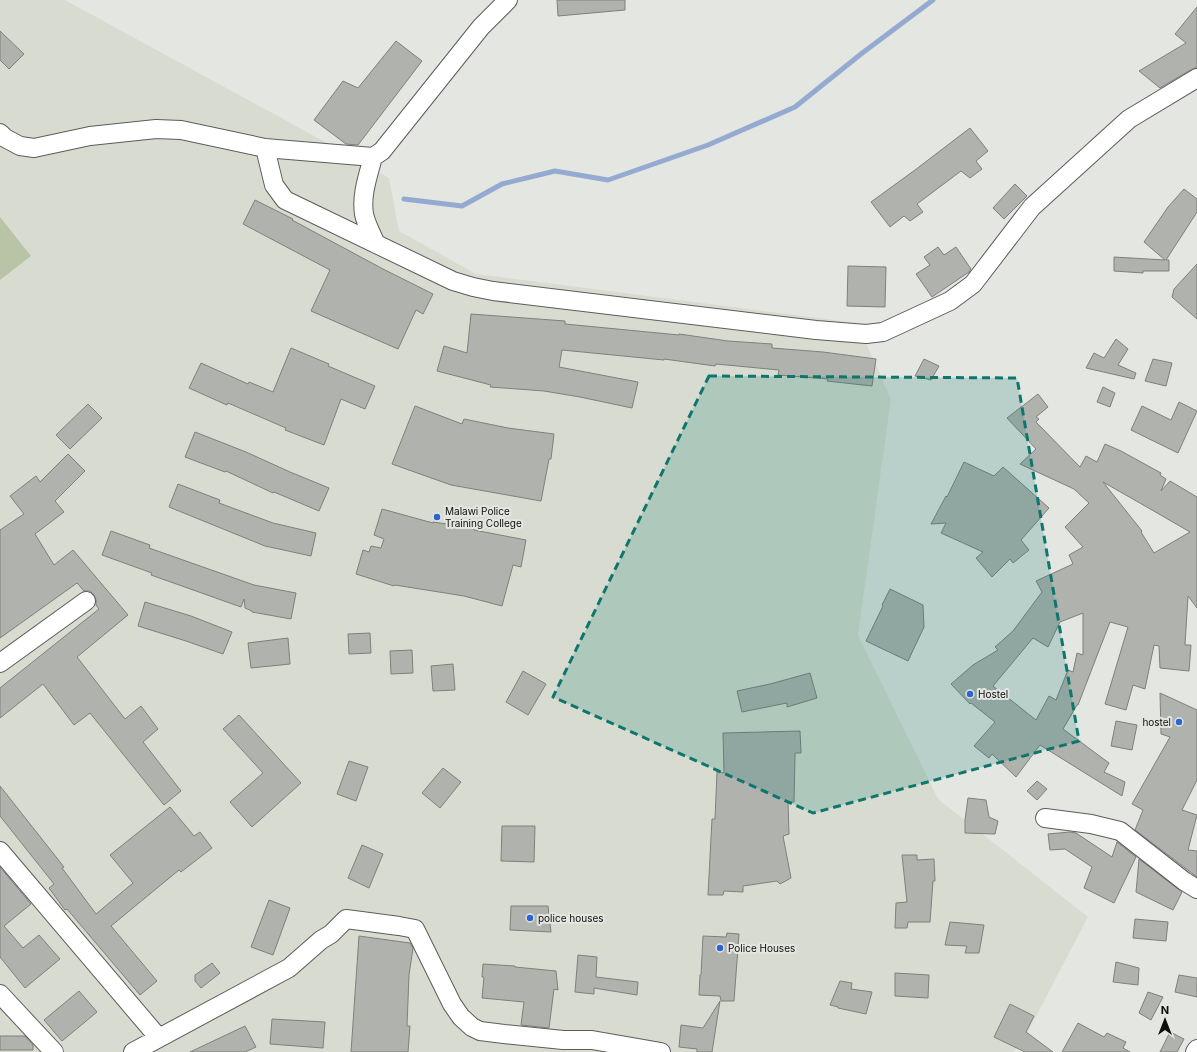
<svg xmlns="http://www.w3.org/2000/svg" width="1197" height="1052" font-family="Inter,sans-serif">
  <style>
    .built { fill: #d8dcd0 }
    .green { fill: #b9c4a6 }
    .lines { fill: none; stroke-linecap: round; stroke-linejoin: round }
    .stream { stroke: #95aad0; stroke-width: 5 }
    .building { fill: #b0b2ae; stroke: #7e807b; fill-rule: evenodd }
    .street-casing { stroke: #5b5d59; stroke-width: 20 }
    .street { stroke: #fff; stroke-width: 18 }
    .marked { fill: #0f766e; fill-opacity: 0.2; stroke: #0f766e; stroke-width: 3; stroke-dasharray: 8 5; stroke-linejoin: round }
    .poi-dot { fill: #2c64d1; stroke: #e4e6e1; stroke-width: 1.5 }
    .labels { text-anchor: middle; stroke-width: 4; stroke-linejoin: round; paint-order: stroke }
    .poi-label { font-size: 10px; fill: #0e0f0d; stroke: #e4e6e1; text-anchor: start }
  </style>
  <rect width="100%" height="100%" fill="#e4e6e1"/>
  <path class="built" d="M0 0H65L296 126 389 178 399 231 476 274 857 323 891 399 858 635 938 799 1088 917 1022 1043 1013 1052H0Z"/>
  <path class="green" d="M0 217 31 256 0 280Z"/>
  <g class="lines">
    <path class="stream" d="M404 199 462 206 502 184 555 171 608 180 708 145 795 107 861 54 933 0"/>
  </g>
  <path class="building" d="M557 0H625V10L558 16Z
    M1197 7V67L1187 72 1160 88 1139 71 1186 43 1175 34Z
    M0 31 24 54 9 69 0 60Z
    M396 41 422 61 358 145 346 144 314 120 343 81 358 88Z
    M970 128 988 151 976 161 982 169 970 178 961 171 917 204 923 212 910 221 904 216 890 227 871 202 915 170Z
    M1015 184 1027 196 1004 219 993 208Z
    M1184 189 1197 199V212L1166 260H1169V271H1143V273L1114 271V257L1165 260 1144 242 1168 207Z
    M255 200 293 219 292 220 383 269 433 294 423 314 416 310 398 349 311 311 330 270 243 224Z
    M938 247 944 255 956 247 971 269 969 272 932 297 916 274 930 265 924 257Z
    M1197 264V319L1172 297 1174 289Z
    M848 266 886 267 885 307 847 306Z
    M471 314 565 321V324L679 335V334L728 341 772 344V348L823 352 876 359 872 386 827 381 828 379 778 375 779 370 716 364 715 366 664 359V360L562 350 559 367 638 382 632 408 580 397 544 391 490 387 491 385 437 371 444 346 467 353Z
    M1116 339 1128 349 1118 365 1136 373 1134 379 1086 368 1094 353 1104 358Z
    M291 348 329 364 328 366 375 386 365 409 341 399 324 445 285 430 286 428 228 403 227 405 189 388 201 363 248 384 249 382 273 392Z
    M924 359 939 366 931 380 915 376Z
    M1153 359 1172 363 1166 386 1145 381Z
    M1103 387 1115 393 1110 407 1097 402Z
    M1038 394 1048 407 1036 417 1039 419 1036 422 1080 467 1086 456 1097 462 1105 444 1121 451 1161 473 1160 475 1166 479 1161 491 1170 481 1197 497V608L1188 596 1185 645H1191L1189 671 1160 668 1159 646 1154 645 1145 689 1133 685 1126 710 1105 704 1128 627 1110 622 1078 705H1077L1063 729 1109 763 1104 772 1125 782 1122 796 1040 745 1016 777 992 754 989 758 974 746 995 722 971 703 970 704 951 684 973 665 998 650 995 647 1013 631 1042 592 1036 581 1073 564 1069 555 1083 547 1065 527 1089 503 1074 489 1020 464 1036 449 1007 418ZM1103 482 1152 510 1190 532 1154 553 1141 532 1142 531ZM1083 613V655L1077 653 1073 672 1068 670 1056 700 1049 696 1036 720 993 686 1033 638 1048 647 1060 622Z
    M1179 402 1197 411 1178 453 1131 430 1142 406 1171 420Z
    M88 404 102 418 70 449 56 435Z
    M415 406 462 424 464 419 508 428 554 434 551 459H549L541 501 451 485 392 464Z
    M195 432 246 452 290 472 329 488 319 511 274 492 273 493 226 471 225 472 185 457Z
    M68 454 85 471 55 501 64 512 35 534 54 565 73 550 128 615 77 657 125 719 141 706 158 729 143 742 181 791 164 805 90 713 74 725 43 684 0 718V688L99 609 96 605V600L94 595 90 591H84L77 583 0 638V530L24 514 10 496 36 476 40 482Z
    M964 462 994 476 1003 467 1049 508 1021 540 1029 550 1013 563 1010 559 992 577 976 558 983 552 941 533 946 523 931 524 946 496 947 497Z
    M178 484 220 500 219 503 273 523 316 533 311 556 265 546 169 507Z
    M382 509 433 523V522L474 528V530L526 540 521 567 513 565 502 606 464 596 395 585 394 586 356 574 363 550 369 552 371 546 381 548 384 539 374 535Z
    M111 531 150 545 149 548 254 585 296 593 291 619 252 612V611L245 608 244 599 241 607 151 575 152 573 102 555Z
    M890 589 923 605 924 627 908 661 866 641 883 606 882 605Z
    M145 602 191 616 232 632 223 654 186 641 138 626Z
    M370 633 371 653 349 654 348 634Z
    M288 638 290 664 251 668 248 643Z
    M412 650 413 673 391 674 390 651Z
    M453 664 455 690 433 691 431 666Z
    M523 671 546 684 528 715 506 702Z
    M810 673 817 698 787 707V703L742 712 737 691 770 684Z
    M1160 693 1197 710V780L1182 810 1197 815 1188 850 1197 851V877L1135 830 1143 810 1132 804 1170 737 1161 734Z
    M239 715 301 783 252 827 230 802 263 773 223 729Z
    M1116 721 1137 725 1132 750 1111 746Z
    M800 731 801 753H795V756L794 802H788L789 834 783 836 791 878 780 884 777 881 743 886V892L724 891 723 895H708L712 819H715L717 772 724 773 723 733Z
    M349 761 368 767 356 801 337 794Z
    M443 768 461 782 440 808 422 793Z
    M1037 781 1047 789 1037 800 1027 791Z
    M0 786 64 867 62 868 96 914 133 883 110 855 170 807 194 836 200 832 212 848 181 872 179 870 111 926 157 981 140 995 67 909 65 910 49 888 54 884 0 816Z
    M968 798 986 800 989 817 998 821 995 834 965 833V820Z
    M502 826H535L534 862 501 861Z
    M1070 832 1076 833 1112 857 1117 842 1136 857 1114 903 1084 888 1092 867 1065 849 1050 850 1048 834Z
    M362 845 383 854 369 888 348 878Z
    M902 855H917V860L934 859 935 881H933L930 922H908L907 928H895L896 903 907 902Z
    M1139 859 1182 892 1173 910 1136 892Z
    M0 867 31 904 4 926 23 948 39 935 60 959 25 988 0 957Z
    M269 900 290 908 273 955 251 947Z
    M511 906H548L551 932 510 930Z
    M1135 919 1168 922 1166 941 1133 938Z
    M950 922 984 925 979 953H965L967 946 945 945Z
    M727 933 739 934 734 1001H721L720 996 699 995 700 975H701L703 936 726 937Z
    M359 936 410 943 413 948 409 975 407 1026H410L408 1052H351Z
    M578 955 597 957 596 977 638 982 637 995 594 988V994L575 992Z
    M1116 962 1139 968 1138 985 1113 982Z
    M212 963 220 973 201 988 195 981V975Z
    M483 964 515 966V967L556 971 558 990 554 989 549 1028 521 1025 524 1002 482 998 484 977H482Z
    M895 973 929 975 928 998 895 996Z
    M1179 975 1197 978V997L1175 992Z
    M840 981 852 983 851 989 872 992 866 1014 838 1008V1007L830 1005Z
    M79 991 97 1012 62 1041 44 1020Z
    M1148 992 1163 997 1151 1020 1139 1013Z
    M720 1001 712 1052H697V1049L679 1047 681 1025 703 1028Z
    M1010 1004 1034 1016 1026 1032 1053 1052H1025L994 1037Z
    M272 1019 325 1022 323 1048 270 1044Z
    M1078 1023 1104 1037 1107 1033 1126 1042 1123 1048 1130 1052H1062Z
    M245 1026 256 1047 245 1052H190Z
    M1170 1032 1184 1039 1177 1052H1160Z
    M0 1036H25L33 1045V1050H0Z"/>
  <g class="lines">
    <g class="street-casing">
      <path id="street" d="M0 133 5 138 20 146 34 148 90 136 156 129 181 130 265 148 373 157 382 151 481 27 508 0
        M265 148 274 185 285 200 453 281 473 287 493 291 816 330 866 334 883 332 950 301 973 284 1032 207 1129 119 1197 78
        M373 157C368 176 361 195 364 214 366 224 372 235 376 244
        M0 663 86 601
        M1045 818 1091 824 1120 831 1184 881 1197 889
        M0 851 158 1037
        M0 994 54 1052
        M133 1052 289 968 321 940 331 934 346 919 399 926 415 929 452 1004 461 1017 472 1027 480 1031 504 1034 563 1040H592L661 1052
        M1195 1052 1197 1049"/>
    </g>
    <use href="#street" class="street"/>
  </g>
  <path class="marked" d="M709 376 1017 378 1079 741 813 813 553 697Z"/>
  <g class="poi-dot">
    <circle cx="437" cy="517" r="4"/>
    <circle cx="970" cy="694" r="4"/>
    <circle cx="1179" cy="722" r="4"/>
    <circle cx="530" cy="918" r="4"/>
    <circle cx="720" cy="948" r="4"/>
  </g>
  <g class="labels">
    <g class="poi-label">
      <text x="445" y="515">Malawi Police<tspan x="445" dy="12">Training College</tspan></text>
      <text x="978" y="698">Hostel</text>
      <text x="1171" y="726" text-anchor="end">hostel</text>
      <text x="538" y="922">police houses</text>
      <text x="728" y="952">Police Houses</text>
    </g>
  </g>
  <g transform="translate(1165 1020)" stroke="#e4e6e1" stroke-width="3" paint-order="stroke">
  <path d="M0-3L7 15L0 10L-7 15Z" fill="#0e0f0d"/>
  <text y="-6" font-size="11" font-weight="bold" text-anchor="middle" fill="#0e0f0d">N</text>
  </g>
</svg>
